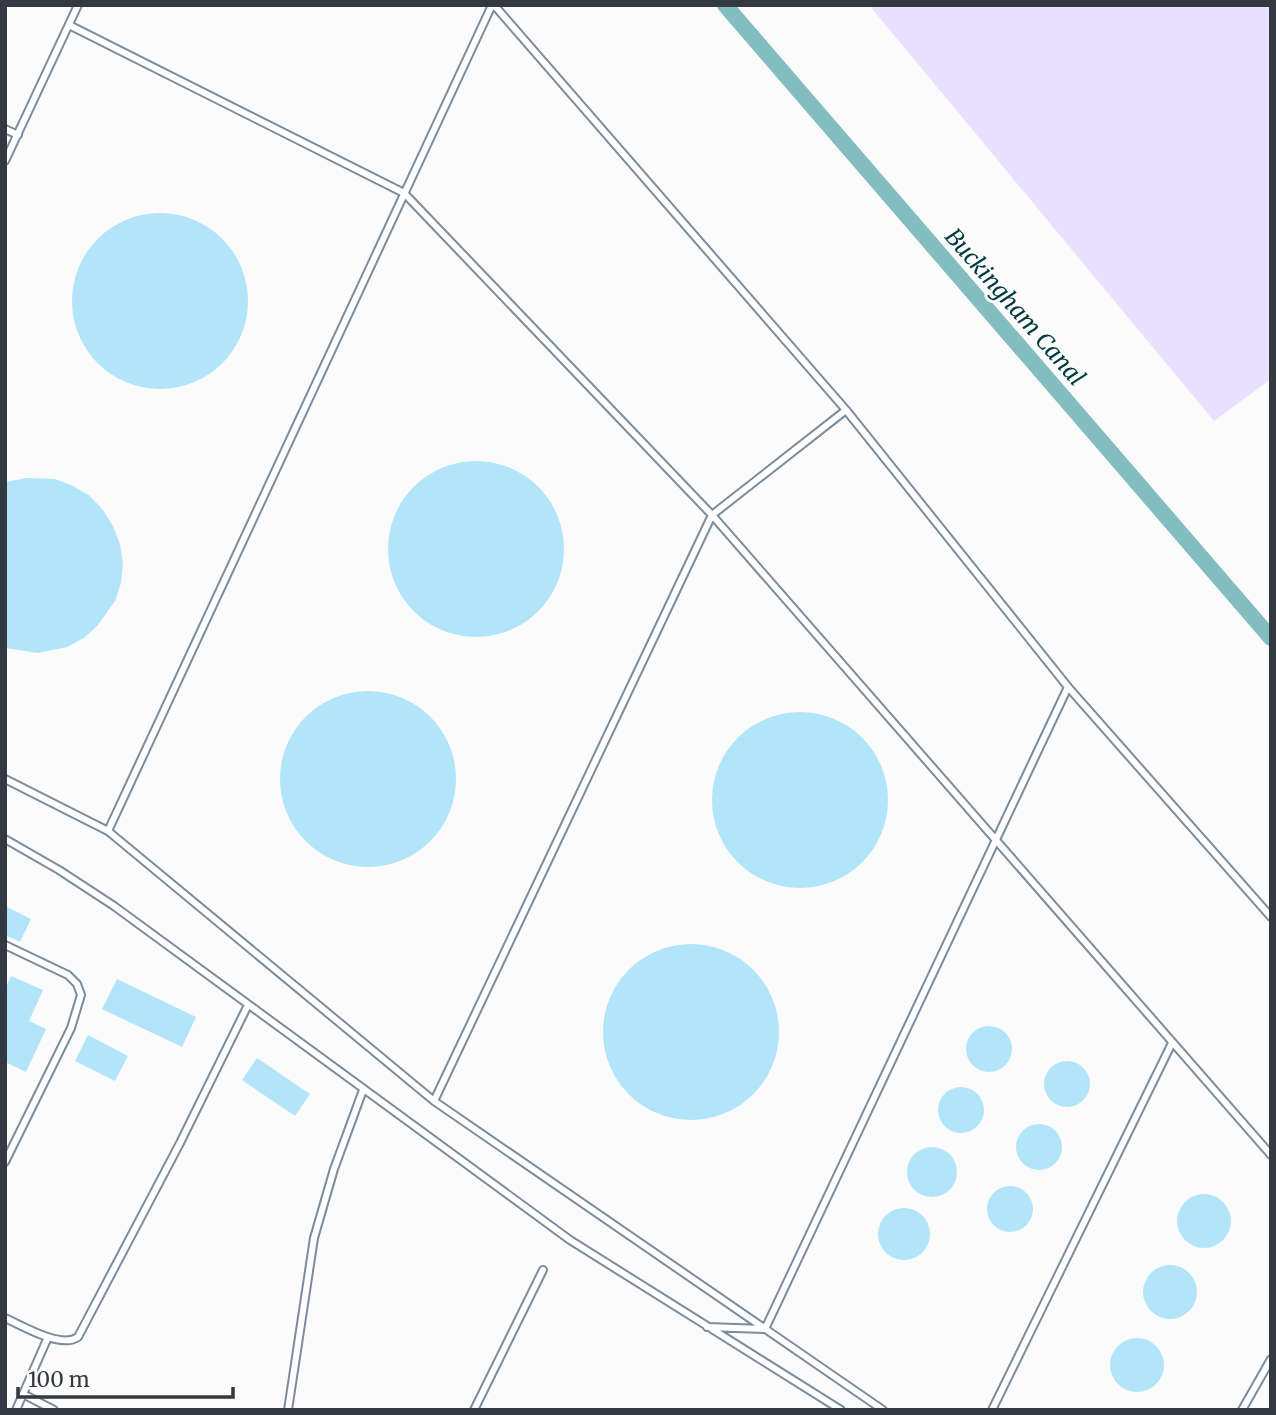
<svg xmlns="http://www.w3.org/2000/svg" width="1276" height="1415" font-family="Merriweather,serif">
  <style>
    .grass { fill: #eae0ff }
    .lines { fill: none; stroke-linecap: round; stroke-linejoin: round }
    .canal { stroke: #83bdc0; stroke-width: 16 }
    .building { fill: #b2e5fa }
    .service-casing { stroke: #7b8c9e; stroke-width: 10 }
    .service { stroke: #fff; stroke-width: 6 }
    .labels { text-anchor: middle; stroke-width: 6; stroke-linejoin: round; paint-order: stroke }
    .water-label { font-size: 23px; font-style: italic; fill: #013b3e; stroke: #fbfbfb }
  </style>
  <rect width="100%" height="100%" fill="#fbfbfb"/>
  <path class="grass" d="M869 5H1271V379L1214 421Z"/>
  <g class="lines">
    <path class="canal" d="M725 5 1271 638"/>
  </g>
  <path class="building" d="M72 301a88 88 0 1 1 176 0a88 88 0 1 1-176 0Z
    M388 549a88 88 0 1 1 176 0a88 88 0 1 1-176 0Z
    M27 478 55 479 73 486 90 496 103 510 113 526 120 544 123 564 121 583 115 601 98 625 84 638 67 647 38 653 5 648V482Z
    M280 779a88 88 0 1 1 176 0a88 88 0 1 1-176 0Z
    M712 800a88 88 0 1 1 176 0a88 88 0 1 1-176 0Z
    M5 906 31 919 20 942 5 935Z
    M603 1032a88 88 0 1 1 176 0a88 88 0 1 1-176 0Z
    M11 976 43 990 29 1021 46 1029 26 1072 5 1062V989Z
    M117 979 196 1017 182 1047 102 1009Z
    M966 1049a23 23 0 1 1 46 0a23 23 0 1 1-46 0Z
    M88 1035 128 1056 115 1081 75 1061Z
    M257 1058 310 1094 295 1116 242 1080Z
    M1044 1084a23 23 0 1 1 46 0a23 23 0 1 1-46 0Z
    M938 1110a23 23 0 1 1 46 0a23 23 0 1 1-46 0Z
    M1016 1147a23 23 0 1 1 46 0a23 23 0 1 1-46 0Z
    M907 1172a25 25 0 1 1 50 0a25 25 0 1 1-50 0Z
    M987 1209a23 23 0 1 1 46 0a23 23 0 1 1-46 0Z
    M1177 1221a27 27 0 1 1 54 0a27 27 0 1 1-54 0Z
    M878 1234a26 26 0 1 1 52 0a26 26 0 1 1-52 0Z
    M1143 1292a27 27 0 1 1 54 0a27 27 0 1 1-54 0Z
    M1110 1365a27 27 0 1 1 54 0a27 27 0 1 1-54 0Z"/>
  <g class="lines">
    <g class="service-casing">
      <path id="service" d="M494 5 846 410 1068 687 765 1329 707 1327
        M69 25 404 193 712 515 1271 1155
        M5 129 18 135
        M5 161 78 5
        M1068 687 1271 917
        M5 779 108 831 434 1101 883 1410
        M108 831 492 5
        M5 839 59 870 114 906 570 1240 841 1410
        M5 945 68 975 77 984 81 995 71 1028 5 1162
        M434 1101 712 515 846 410
        M5 1318C23 1326 61 1349 78 1337L180 1143 248 1005
        M23 1394 54 1410
        M16 1410 48 1337
        M288 1410 314 1238 334 1169 363 1090
        M474 1410 543 1270
        M992 1410 1172 1043
        M1242 1410 1271 1359"/>
    </g>
    <use href="#service" class="service"/>
  </g>
  <g class="labels">
    <g class="water-label">
      <text transform="translate(1015 307) rotate(49)" y="8">Buckingham Canal</text>
    </g>
  </g>
  <rect width="1276" height="1415" fill="none" stroke="#323941" stroke-width="14"/>
  <path d="M18 1387v10h215v-10" fill="none" stroke="#323941" stroke-width="3.5"/>
  <text x="28" y="1387" font-size="21" fill="#323941" stroke="#fbfbfb" stroke-width="5" paint-order="stroke">100 m</text>
</svg>
